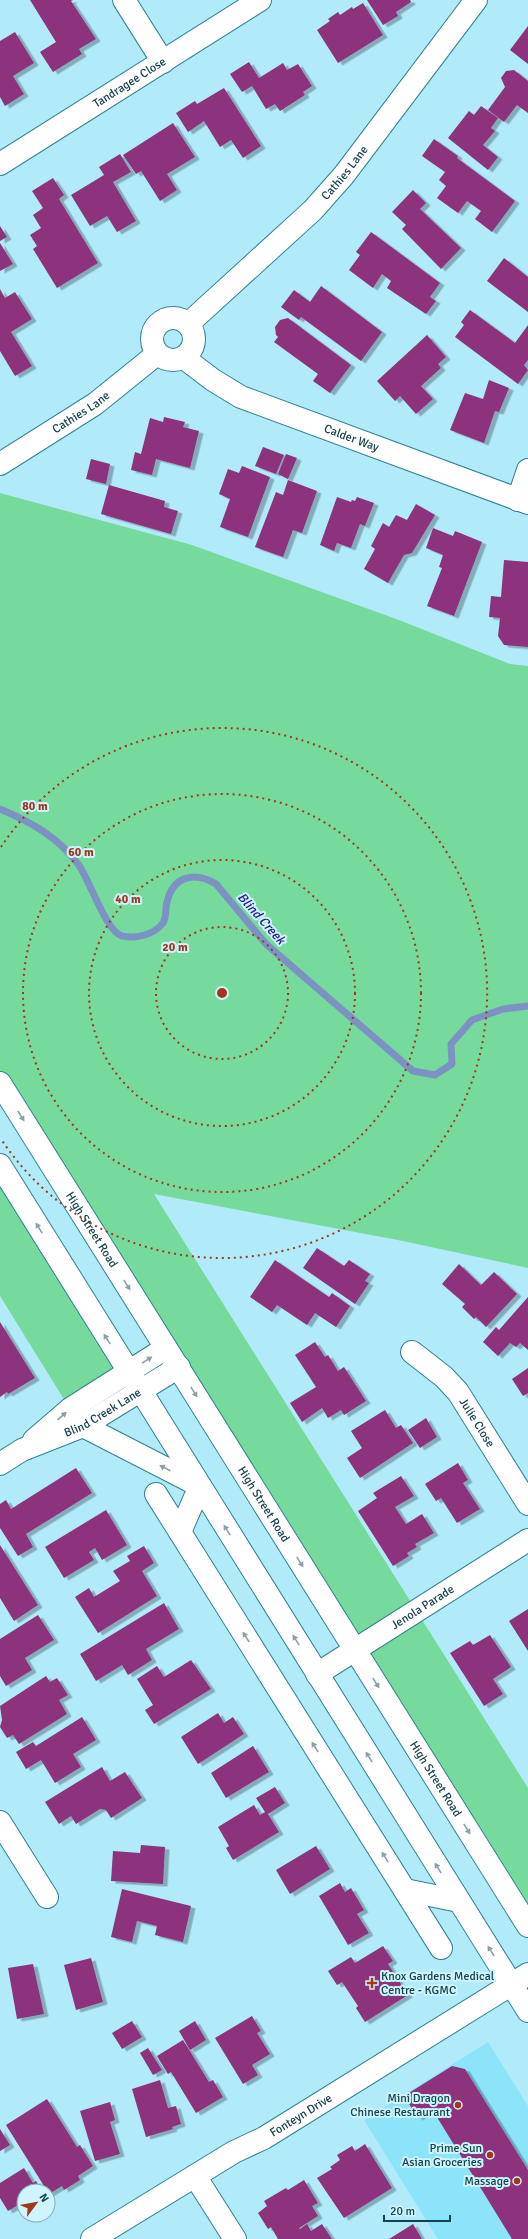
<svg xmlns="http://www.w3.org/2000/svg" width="528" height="2239" font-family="Signika,sans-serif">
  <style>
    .built { fill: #8ce4fa }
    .green { fill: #77da9d }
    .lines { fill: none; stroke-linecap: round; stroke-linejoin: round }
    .stream { stroke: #7c92c2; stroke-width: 7 }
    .building { fill: #8d337d; filter: url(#shadow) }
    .street-casing { stroke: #308193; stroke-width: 24 }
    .secondary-casing { stroke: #308193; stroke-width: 24 }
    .primary-casing { stroke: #308193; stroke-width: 24 }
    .street { stroke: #fff; stroke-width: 22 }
    .secondary { stroke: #fff; stroke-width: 22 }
    .primary { stroke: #fff; stroke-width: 22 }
    .oneway { fill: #8aa0a6 }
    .ring { fill: none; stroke: #a0371c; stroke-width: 2; stroke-dasharray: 2 4 }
    .poi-dot { fill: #a0371c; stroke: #cef4fd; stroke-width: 1.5 }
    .labels { text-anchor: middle; stroke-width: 4; stroke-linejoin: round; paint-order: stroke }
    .street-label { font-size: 12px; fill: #15424c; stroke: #cef4fd }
    .poi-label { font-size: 12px; fill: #15424c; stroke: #cef4fd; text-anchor: end }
    .water-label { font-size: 13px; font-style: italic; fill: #24158d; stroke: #cef4fd }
    .centre { fill: #a0371c; stroke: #cef4fd; stroke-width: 2 }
    .ring-label { font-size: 12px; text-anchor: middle; font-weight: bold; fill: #a0371c; stroke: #cef4fd; stroke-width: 4; stroke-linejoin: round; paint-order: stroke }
  </style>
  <defs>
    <filter id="shadow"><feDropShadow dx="4.5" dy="2.5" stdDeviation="0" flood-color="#0004"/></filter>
  </defs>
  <rect width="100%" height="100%" fill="#b1eaf9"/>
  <path class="built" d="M488 2042 528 2106V2239H438L364 2120Z"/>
  <path class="green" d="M0 493 192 545 399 620 510 664 528 666V1268L403 1241 154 1194 528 1788V1926L0 1080Z
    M0 1165 128 1372 70 1409 0 1296Z"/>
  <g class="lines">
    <path class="stream" d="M0 809C31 822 58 837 78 864 89 878 106 932 122 936 136 939 154 935 163 923 167 917 165 908 167 902 173 876 195 871 216 884L266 944 413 1071 435 1075 452 1064 451 1044 472 1020 503 1009 528 1006"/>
  </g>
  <path class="building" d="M30 0H73L71 1 96 39 79 49 82 54 53 72 40 52 56 42Z
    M367 0H410L411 2 396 12 398 16 383 25Z
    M363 3 383 35 338 63 317 30 330 21 328 19 338 12 340 15 352 7 353 9Z
    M528 26V64L510 50Z
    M15 32 34 63 13 76 24 94 5 106 0 97V41Z
    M249 62 259 78 283 63 287 70 298 64 312 86 303 92 305 95 280 111 275 104 266 109 252 86 242 92 230 74Z
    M514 70 528 81V113L517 105 504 122 488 110 505 87 501 78 506 71Z
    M224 88 261 146 243 158 231 140 220 147 204 121 188 132 176 113 195 101 197 104Z
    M481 106 498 118 491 128 495 131 483 145 498 157 488 170 448 138 469 111 474 115Z
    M173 123 195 157 167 174 177 190 160 201 141 171 136 174 123 155Z
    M434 139 458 156 457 158 515 201 492 232 475 219 481 211 467 201 458 213 437 198 446 186 439 180 445 172 422 156Z
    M120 154 131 172 113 182 136 221 117 232 107 216 90 226 71 195 104 175 99 167Z
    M53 178 64 195 59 199 98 263 57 288 33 249 37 246 30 235 41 228 33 215 43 208 32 191Z
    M413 190 426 203 420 209 461 248 441 269 402 229 406 225 392 212Z
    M0 226 7 237 0 241Z
    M371 232 440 283 430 297 436 301 426 314 387 288 391 281 382 274 373 288 349 270 360 255 356 252Z
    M0 243 13 264 0 271Z
    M504 258 528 277V312L487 281Z
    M321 286 382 332 361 361 301 317 299 320 281 307 294 290 310 302Z
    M0 289 5 298 15 292 32 319 11 332 32 366 15 376 0 351Z
    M470 310 515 343 528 325V360L524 365 528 370 518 384 455 337 464 325 461 322Z
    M288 318 351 365 330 393 313 381 318 374 274 342 278 337 276 335 275 327 280 320Z
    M427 335 446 357 438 364 441 368 421 386 433 399 416 414 400 396 395 401 377 381Z
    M489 380 509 388 499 412 495 411 484 443 450 430 465 393 483 399Z
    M164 417 185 422 183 427 199 431 190 468 156 459 152 475 131 470 135 452 141 454 150 418 163 422Z
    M263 447 284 455 276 474 255 466Z
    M286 454 297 458 288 479 278 474Z
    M91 459 110 464 106 484 86 479Z
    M242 466 270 477 248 537 220 527 230 499 219 494 228 469 239 473Z
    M288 480 317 491 302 533 293 530 283 557 255 547 276 492 283 495Z
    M109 485 165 501 164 507 178 511 171 534 101 514Z
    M337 497 351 502 352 500 355 501 357 497 374 503 365 526 360 524 351 548 337 543 334 551 320 545Z
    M416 504 435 515 412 553 404 555 388 583 364 569 375 549 371 546 383 523 389 527 396 515 407 520Z
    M433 528 453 536 455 531 482 542 454 616 427 606 442 568 439 567 443 555 426 548Z
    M504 560 528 562V647L504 645 498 636 500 618 489 617 491 596 501 597Z
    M317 1248 344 1266 349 1260 370 1274 365 1281 369 1283 355 1304 303 1268Z
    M275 1260 329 1297 332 1293 350 1306 336 1327 315 1313 307 1325 277 1305 272 1312 250 1297Z
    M459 1264 481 1285 494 1272 517 1294 486 1327 476 1317 474 1319 462 1307 465 1304 442 1284Z
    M528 1297V1350L520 1343 516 1347 510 1343 498 1356 483 1342 496 1327 499 1330Z
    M0 1322 35 1378 8 1394 7 1392 0 1397Z
    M315 1342 325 1357 328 1355 338 1371 344 1367 366 1401 344 1415 341 1410 328 1418 322 1408 302 1422 290 1403 316 1387 295 1355Z
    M528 1368V1393L523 1396 512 1379Z
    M385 1410 396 1428 401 1425 413 1443 360 1478 347 1458 362 1448 351 1431Z
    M426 1418 437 1437 420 1448 408 1430Z
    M458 1463 468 1480 463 1483 480 1509 457 1523 441 1498 436 1501 425 1484Z
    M76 1468 92 1493 26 1534 33 1547 18 1556 0 1528V1504L6 1500 11 1509Z
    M401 1476 414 1496 395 1507 406 1524 422 1514 434 1533 415 1544 417 1547 407 1553 409 1556 393 1566 358 1511 377 1498 373 1493Z
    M106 1510 127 1545 102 1560 95 1548 89 1552 94 1560 64 1578 45 1547Z
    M0 1545 38 1605 14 1621 0 1598Z
    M144 1546 154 1563 142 1571 157 1596 98 1633 75 1597 89 1588 94 1597 120 1581 113 1571 130 1561 127 1556Z
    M164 1603 179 1629 146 1649 152 1660 128 1675 122 1665 96 1681 80 1654Z
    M528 1609V1651L509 1621Z
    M38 1615 54 1640 25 1658 32 1670 6 1686 0 1676V1639Z
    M490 1635 511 1667 493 1679 503 1694 484 1706 450 1653 470 1641 473 1645Z
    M191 1660 211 1689 154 1724 145 1710 153 1705 137 1679 157 1666 164 1677Z
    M46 1676 50 1682 57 1678 68 1695 59 1700 67 1714 19 1744 13 1735 7 1738 0 1727 2 1720 0 1706Z
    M218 1713 224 1723 233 1717 244 1734 198 1764 181 1737Z
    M82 1717 96 1740 73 1754 81 1767 55 1783 41 1760 26 1769 16 1752 33 1742 36 1746Z
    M253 1746 269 1772 226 1798 211 1773Z
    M102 1767 110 1781 125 1772 142 1798 111 1818 106 1810 100 1809 76 1824 71 1816 59 1824 45 1802Z
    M275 1787 285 1803 268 1814 279 1832 233 1860 226 1848 229 1846 218 1827 254 1805 260 1815 265 1812 256 1798Z
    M141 1845 165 1847 163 1884 111 1881 113 1851 140 1853Z
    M316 1846 330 1869 290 1894 276 1870Z
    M340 1883 345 1892 351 1888 364 1910 357 1914 369 1933 348 1945 319 1896Z
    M122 1889 191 1906 183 1942 155 1935 157 1926 137 1921 132 1942 111 1937Z
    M383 1946 393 1961 388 1964 408 1995 365 2022 356 2008 358 2006 342 1982 337 1985 328 1971 351 1957 355 1963Z
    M91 1958 103 2002 76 2010 64 1965Z
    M33 1964 44 2014 17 2019 8 1968Z
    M252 2016 261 2031 257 2033 270 2054 252 2065 258 2075 243 2084 215 2038Z
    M132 2021 142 2037 122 2049 112 2033Z
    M195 2021 206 2040 190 2050 179 2031Z
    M183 2040 209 2082 213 2080 223 2097 196 2113 171 2072 168 2074 157 2056Z
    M148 2048 162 2070 153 2075 140 2053Z
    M452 2066 465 2069 528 2170V2239H512L432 2109 418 2118 404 2096Z
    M160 2080 168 2108 176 2106 181 2124 172 2127 173 2129 146 2137 132 2089Z
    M47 2099 77 2147 80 2145 93 2166 78 2176 80 2180 64 2190 62 2186 49 2194 6 2125Z
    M110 2102 115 2120 110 2122 120 2154 95 2161 80 2111Z
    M0 2129 10 2145 0 2151Z
    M365 2144 392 2188 344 2218 317 2178 332 2169 330 2167 340 2160 337 2155 352 2146 355 2151Z
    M24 2168 33 2183 36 2181 42 2191H24V2204L23 2202 8 2211 0 2198V2183Z
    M304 2180 318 2203 312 2206 318 2216 299 2228 300 2229 307 2224 311 2231 322 2224 332 2239H278L271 2227 268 2229 258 2213 267 2206 264 2201 286 2188 288 2190Z
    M413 2224 422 2239H389Z"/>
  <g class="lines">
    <g class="street-casing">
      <g id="street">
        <path d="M124 0 163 62"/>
        <path id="s1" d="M0 164 260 0"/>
        <path id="s2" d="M184 358 213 380 241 397 528 503"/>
        <path d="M518 500 528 470"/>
        <path id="s3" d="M412 1352 444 1377 458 1392 528 1504"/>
        <path d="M83 1426 200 1486 180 1532"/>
        <path d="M34 1440 70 1409 166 1348"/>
        <path id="s4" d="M0 1464 22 1450 83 1426 179 1367"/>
        <path d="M156 1494 441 1948"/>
        <path id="s5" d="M317 1674 528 1540"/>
        <path d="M0 1822 47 1897"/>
        <path d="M405 1890 459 1901"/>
        <path d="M195 2176 235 2239"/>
        <path id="s6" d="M92 2239 234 2152 264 2138 528 1974"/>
      </g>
    </g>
    <g class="secondary-casing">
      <g id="secondary">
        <circle cx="173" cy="339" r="21"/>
        <path id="s7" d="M188 324 313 210 344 175 476 0"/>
        <path id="s8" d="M0 464 95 404 157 354"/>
      </g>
    </g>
    <g class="primary-casing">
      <g id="primary">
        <path id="s9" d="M0 1083 528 1926"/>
        <path d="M0 1165 528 2011"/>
      </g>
    </g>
    <use href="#street" class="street"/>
    <use href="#secondary" class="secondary"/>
    <use href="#primary" class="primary"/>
  </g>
  <defs><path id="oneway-solid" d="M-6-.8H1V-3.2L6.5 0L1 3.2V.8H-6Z"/></defs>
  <g class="oneway">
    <use href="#oneway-solid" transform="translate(21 1116) rotate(58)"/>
    <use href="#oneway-solid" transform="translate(39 1228) rotate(-122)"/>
    <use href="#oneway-solid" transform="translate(127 1285) rotate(58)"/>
    <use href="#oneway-solid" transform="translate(107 1339) rotate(-122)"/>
    <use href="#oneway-solid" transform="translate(147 1360) rotate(-32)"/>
    <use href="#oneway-solid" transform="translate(194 1392) rotate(58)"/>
    <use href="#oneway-solid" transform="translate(62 1416) rotate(-41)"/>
    <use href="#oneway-solid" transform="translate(165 1468) rotate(-153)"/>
    <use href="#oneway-solid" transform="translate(227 1530) rotate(-122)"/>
    <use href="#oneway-solid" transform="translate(300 1562) rotate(58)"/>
    <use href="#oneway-solid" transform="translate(246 1637) rotate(-122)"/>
    <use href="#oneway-solid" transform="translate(296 1640) rotate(-122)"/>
    <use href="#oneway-solid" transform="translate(376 1683) rotate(58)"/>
    <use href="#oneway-solid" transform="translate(315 1747) rotate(-122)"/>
    <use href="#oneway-solid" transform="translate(369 1757) rotate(-122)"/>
    <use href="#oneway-solid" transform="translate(467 1829) rotate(58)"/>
    <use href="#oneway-solid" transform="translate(385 1857) rotate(-122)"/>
    <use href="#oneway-solid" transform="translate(438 1868) rotate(-122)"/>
    <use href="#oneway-solid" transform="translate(491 1951) rotate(-122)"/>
  </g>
  <g class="ring">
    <circle cx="222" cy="993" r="66"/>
    <circle cx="222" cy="993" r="133"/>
    <circle cx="222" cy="993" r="199"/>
    <path d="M1 847A265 265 0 1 1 1 1139"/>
  </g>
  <g class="poi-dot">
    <path d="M370 1977h4v4h4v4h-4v4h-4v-4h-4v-4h4z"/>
    <circle cx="458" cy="2105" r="4"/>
    <circle cx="490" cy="2155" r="4"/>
    <circle cx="517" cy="2181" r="4"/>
  </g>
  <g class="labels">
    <g class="street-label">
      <text dy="4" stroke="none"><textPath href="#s1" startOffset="153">Tandragee Close</textPath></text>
      <text dy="4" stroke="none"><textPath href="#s7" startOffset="218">Cathies Lane</textPath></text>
      <text dy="4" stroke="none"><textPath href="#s8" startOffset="96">Cathies Lane</textPath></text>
      <text dy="4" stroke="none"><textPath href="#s2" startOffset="187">Calder Way</textPath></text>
      <text dy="4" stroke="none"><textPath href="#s9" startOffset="173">High Street Road</textPath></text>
      <text dy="4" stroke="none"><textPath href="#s4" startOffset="115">Blind Creek Lane</textPath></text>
      <text dy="4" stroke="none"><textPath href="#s3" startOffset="97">Julie Close</textPath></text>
      <text dy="4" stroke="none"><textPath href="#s9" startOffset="497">High Street Road</textPath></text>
      <text dy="4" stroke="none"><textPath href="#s5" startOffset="125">Jenola Parade</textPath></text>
      <text dy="4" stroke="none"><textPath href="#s9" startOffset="821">High Street Road</textPath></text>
      <text dy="4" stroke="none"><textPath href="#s6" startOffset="243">Fonteyn Drive</textPath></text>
    </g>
    <g class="poi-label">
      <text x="381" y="1980" text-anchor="start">Knox Gardens Medical<tspan x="381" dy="14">Centre - KGMC</tspan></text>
      <text x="450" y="2102">Mini Dragon<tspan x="450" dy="14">Chinese Restaurant</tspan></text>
      <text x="482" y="2152">Prime Sun<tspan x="482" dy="14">Asian Groceries</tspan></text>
      <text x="509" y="2185">Massage</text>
    </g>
    <g class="water-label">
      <text transform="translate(262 918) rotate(48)" y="5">Blind Creek</text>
    </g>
  </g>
  <circle cx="222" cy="993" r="6" class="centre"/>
  <g class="ring-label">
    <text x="35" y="810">80 m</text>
    <text x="81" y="856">60 m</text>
    <text x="128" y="903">40 m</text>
    <text x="175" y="951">20 m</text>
  </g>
  <g transform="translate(36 2203) rotate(58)"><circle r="19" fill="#cef4fd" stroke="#84adb6"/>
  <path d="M0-3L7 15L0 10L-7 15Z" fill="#a0371c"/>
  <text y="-6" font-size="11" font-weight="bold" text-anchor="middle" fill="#15424c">N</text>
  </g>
  <path d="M384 2215v6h66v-6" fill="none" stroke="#15424c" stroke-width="2"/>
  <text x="390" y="2215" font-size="12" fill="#15424c" stroke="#cef4fd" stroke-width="3" paint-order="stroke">20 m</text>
</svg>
